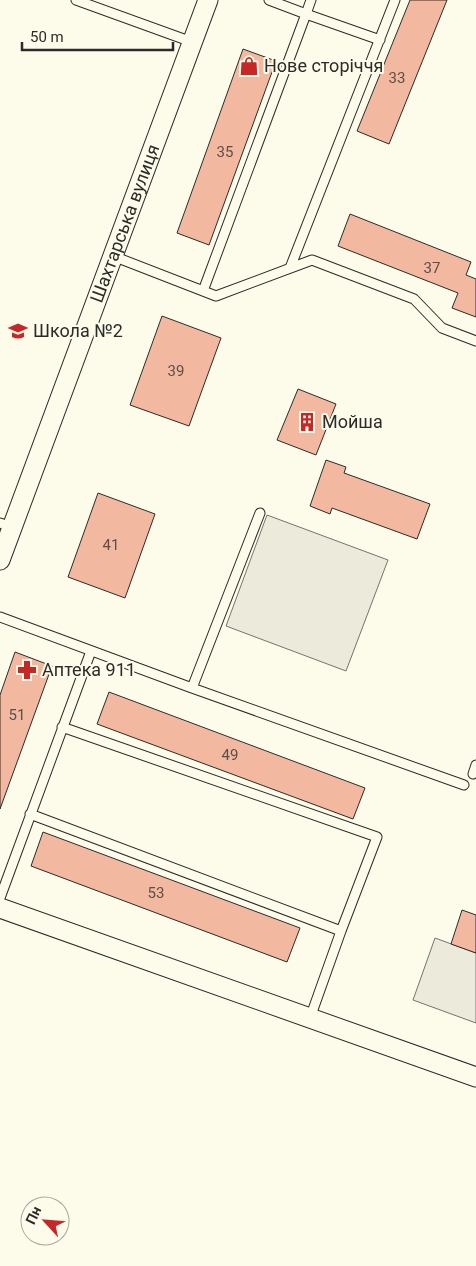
<svg xmlns="http://www.w3.org/2000/svg" width="476" height="1266" font-family="Roboto,sans-serif">
  <style>
    .parking { fill: #eceadb; stroke: #74746e }
    .building { fill: #f2b8a0; stroke: #2b2b2b }
    .lines { fill: none; stroke-linecap: round; stroke-linejoin: round }
    .service-casing { stroke: #2b2b2b; stroke-width: 11 }
    .minor-casing { stroke: #2b2b2b; stroke-width: 21 }
    .service { stroke: #fdfbea; stroke-width: 9 }
    .minor { stroke: #fdfbea; stroke-width: 19 }
    .labels { text-anchor: middle; stroke-width: 4; stroke-linejoin: round; paint-order: stroke }
    .number-label { font-size: 15px; fill: #5d4e48 }
    .poi-label { font-size: 18px; fill: #2b2b2b; stroke: #fdfbea; text-anchor: start }
    .street-label { font-size: 18px; fill: #2b2b2b; stroke: #fdfbea }
  </style>
  <rect width="100%" height="100%" fill="#fdfbea"/>
  <path class="parking" d="M267 515 388 560 346 671 226 626Z
    M435 938 476 953V1023L413 1000Z"/>
  <path class="building" d="M410 0H447L389 144 357 131Z
    M243 49 276 61 209 245 177 233Z
    M350 214 471 262 466 275 476 279V317L452 308 458 293 338 246Z
    M162 316 221 338 189 426 130 405Z
    M298 389 336 404 316 455 277 440Z
    M326 460 346 467 344 473 430 504 417 539 332 508 330 514 310 506Z
    M98 493 155 514 125 598 68 577Z
    M15 652 52 666 0 809V695Z
    M109 692 365 788 353 819 97 724Z
    M43 832 300 928 287 962 31 866Z
    M462 910 476 915V953L451 944Z"/>
  <g class="lines">
    <g class="service-casing">
      <path id="service" d="M76 0 192 42
        M311 0 306 14 380 40
        M113 256 216 296 312 260 414 299 442 328 476 341
        M290 268 395 0
        M203 291 306 14 269 0
        M0 523 12 527
        M0 617 192 688 260 513
        M192 688 464 785
        M62 727 377 837 341 931 310 1018
        M473 774 476 765
        M30 814 341 931
        M0 898 91 651"/>
    </g>
    <g class="minor-casing">
      <g id="minor">
        <path id="s1" d="M0 560 208 0"/>
        <path d="M0 908 476 1077"/>
      </g>
    </g>
    <use href="#service" class="service"/>
    <use href="#minor" class="minor"/>
  </g>
  <defs>
    <g id="shop-bare" transform="scale(1.5)"><path d="M-5-2.5h2.3a2.7 3.5 0 0 1 5.4 0H5L5.5 6h-11ZM-1.5-2.5h3a1.5 2.3 0 0 0-3 0Z" fill="#c62828" stroke="#fdfbea" stroke-width="2.5" paint-order="stroke"/></g>
    <g id="school-bare" transform="scale(1.5)"><path d="M0-5L7-2L0 1L-7-2ZM-4 1L0 2.5L4 1V4Q0 6-4 4Z" fill="#c62828" stroke="#fdfbea" stroke-width="2.5" paint-order="stroke"/></g>
    <g id="building-bare" transform="scale(1.5)"><path d="M-4-6H4V6H1V3H-1V6H-4ZM-2.5-4.3h1.7v1.8h-1.7ZM.8-4.3h1.7v1.8H.8ZM-2.5-1h1.7V.8h-1.7ZM.8-1h1.7V.8H.8Z" fill="#c62828" stroke="#fdfbea" stroke-width="2.5" paint-order="stroke"/></g>
    <g id="pharmacy-bare" transform="scale(1.5)"><path d="M-2-6h4v4h4v4h-4v4h-4v-4h-4v-4h4Z" fill="#c62828" stroke="#fdfbea" stroke-width="2.5" paint-order="stroke"/></g>
  </defs>
  <g fill-rule="evenodd">
    <use href="#shop-bare" x="249" y="66"/>
    <use href="#school-bare" x="18" y="331"/>
    <use href="#building-bare" x="307" y="422"/>
    <use href="#pharmacy-bare" x="27" y="670"/>
  </g>
  <g class="labels">
    <g class="number-label">
      <text x="397" y="83">33</text>
      <text x="225" y="157">35</text>
      <text x="432" y="273">37</text>
      <text x="176" y="376">39</text>
      <text x="111" y="550">41</text>
      <text x="17" y="720">51</text>
      <text x="230" y="760">49</text>
      <text x="156" y="898">53</text>
    </g>
    <g class="poi-label">
      <text x="264" y="72">Нове сторіччя</text>
      <text x="33" y="337">Школа №2</text>
      <text x="322" y="428">Мойша</text>
      <text x="42" y="676">Аптека 911</text>
    </g>
    <g class="street-label">
      <text dy="6" stroke="none"><textPath href="#s1" startOffset="359">Шахтарська вулиця</textPath></text>
    </g>
  </g>
  <g transform="translate(45 1221) rotate(296)"><circle r="24" fill="#fdfbea" stroke="#a9a89e"/>
  <path d="M0-4L9 19L0 12L-9 19Z" fill="#c62828"/>
  <text y="-8" font-size="14" font-weight="bold" text-anchor="middle" fill="#2b2b2b">Пн</text>
  </g>
  <path d="M22 42v8h151v-8" fill="none" stroke="#2b2b2b" stroke-width="2.5"/>
  <text x="30" y="42" font-size="15" fill="#2b2b2b" stroke="#fdfbea" stroke-width="4" paint-order="stroke">50 m</text>
</svg>
